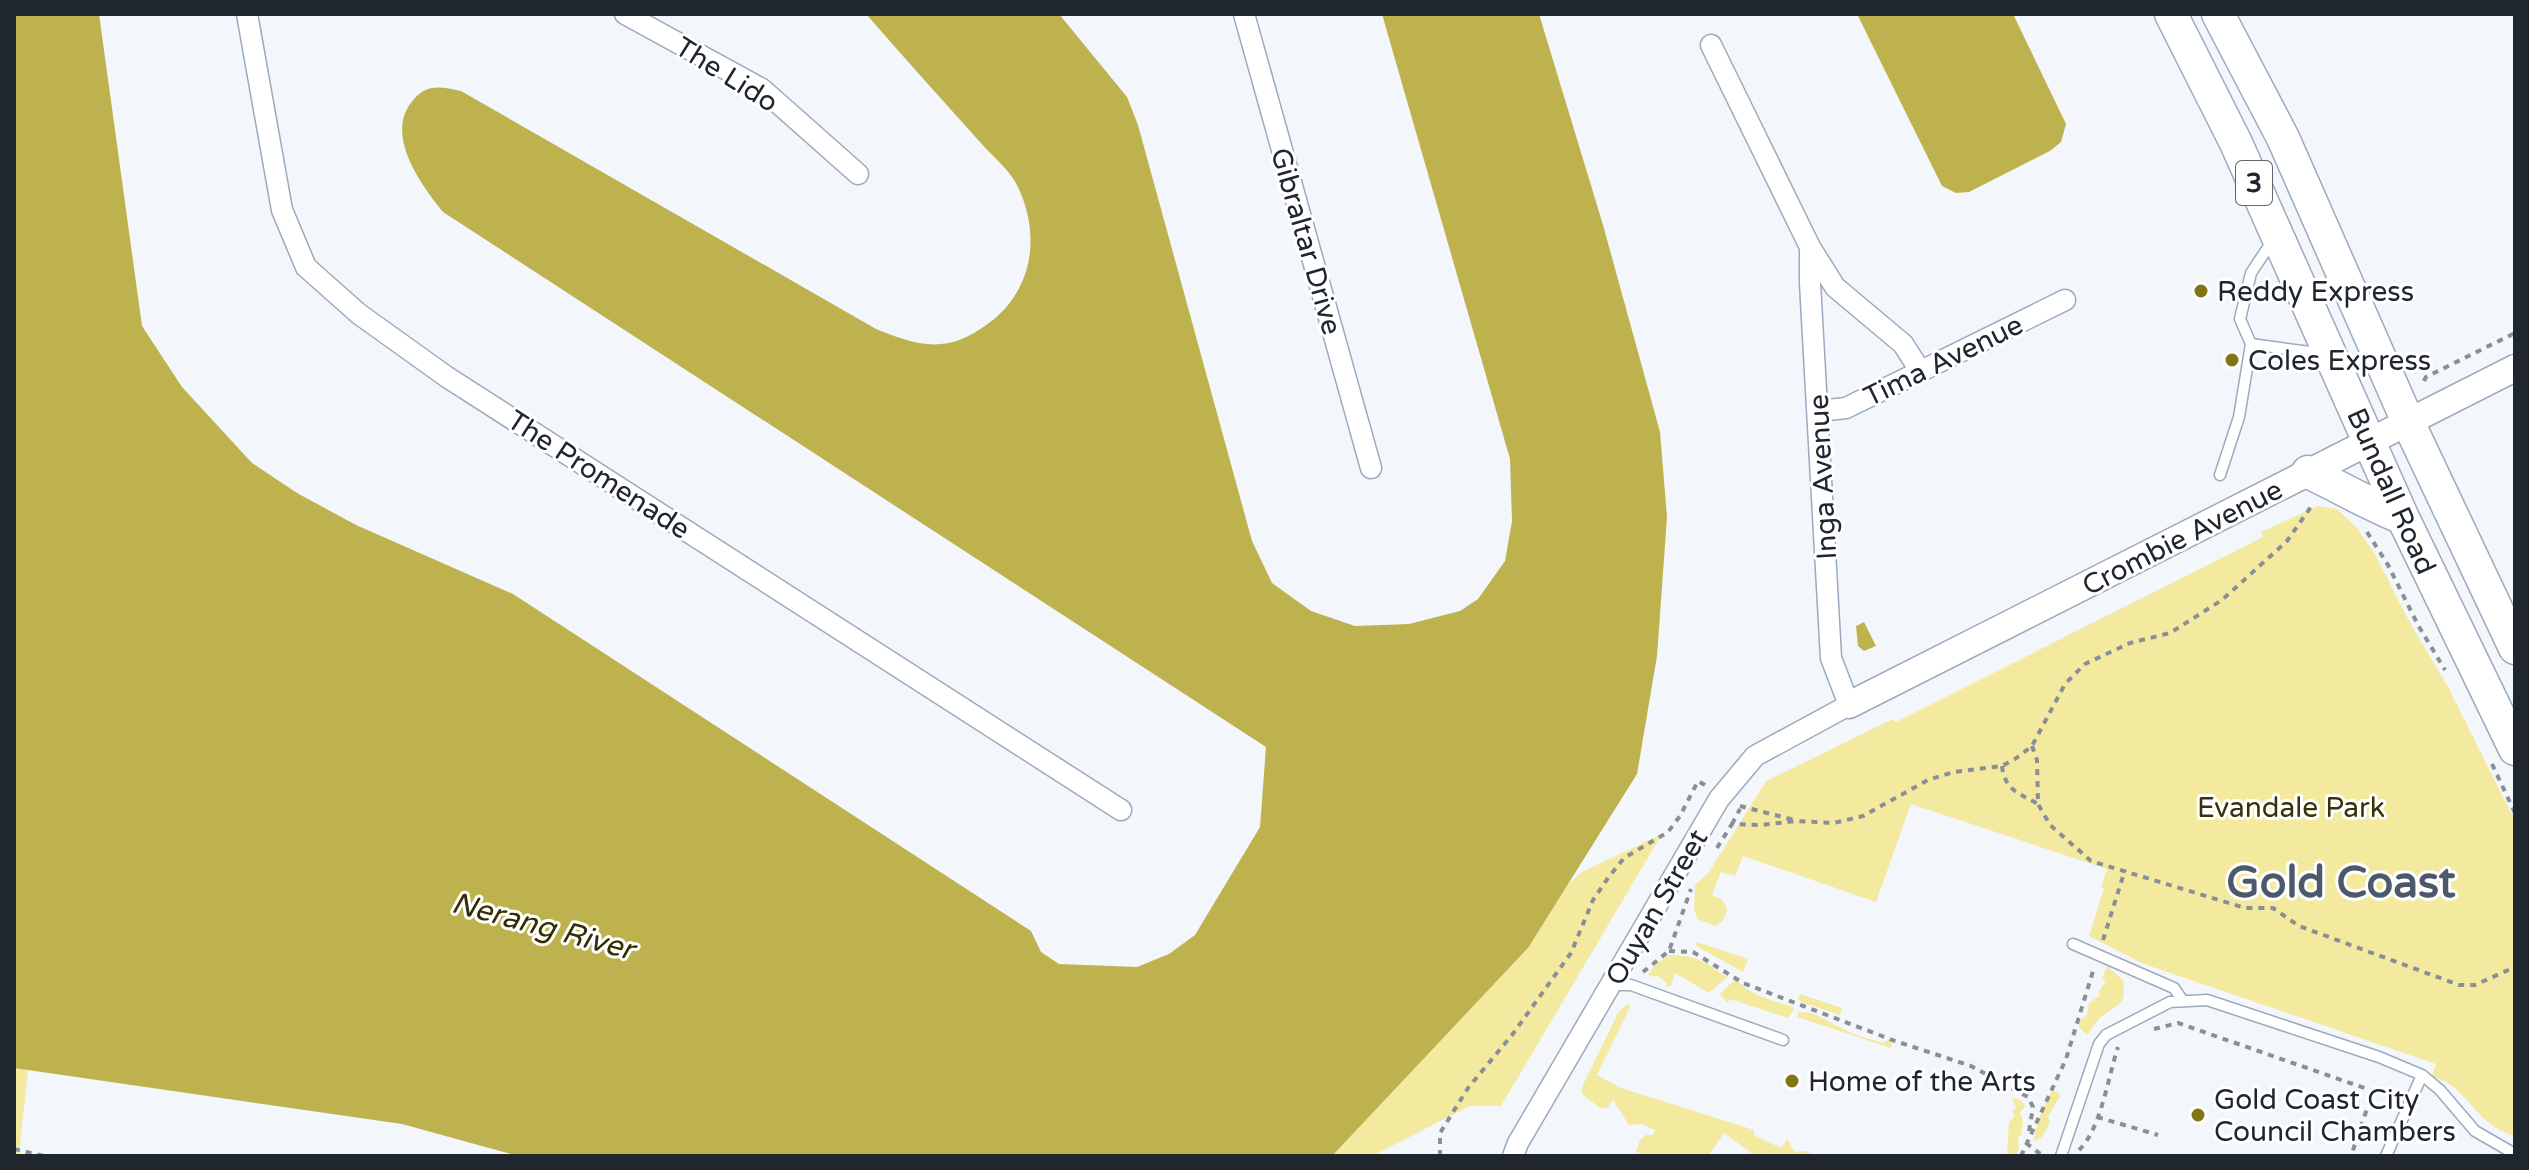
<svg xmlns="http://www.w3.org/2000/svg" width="2529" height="1170" font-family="'Varela Round',sans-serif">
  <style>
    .green { fill: #f3eaa0 }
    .water { fill: #beb24f }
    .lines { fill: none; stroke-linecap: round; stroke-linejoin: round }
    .service-casing { stroke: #9baabe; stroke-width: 13 }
    .minor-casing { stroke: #9baabe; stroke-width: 23 }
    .tertiary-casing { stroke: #9baabe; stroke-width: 29 }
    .primary-casing { stroke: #9baabe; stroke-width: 35 }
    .path { stroke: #8a8f95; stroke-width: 4; stroke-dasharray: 6 6; stroke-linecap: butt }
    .service { stroke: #fff; stroke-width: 10 }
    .minor { stroke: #fff; stroke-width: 20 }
    .tertiary { stroke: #fff; stroke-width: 26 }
    .primary { stroke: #fff; stroke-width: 32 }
    .poi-dot { fill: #817518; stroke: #fff; stroke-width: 3 }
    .labels { text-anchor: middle; stroke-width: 6; stroke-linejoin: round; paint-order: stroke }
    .shield { fill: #fff; stroke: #63676d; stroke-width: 2 }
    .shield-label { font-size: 26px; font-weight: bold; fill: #20262e }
    .street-label { font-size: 28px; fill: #20262e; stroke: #fff }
    .poi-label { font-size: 28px; fill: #20262e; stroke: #fff; text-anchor: start }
    .park-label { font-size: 28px; fill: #383307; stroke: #fff }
    .water-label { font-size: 30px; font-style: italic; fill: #332e02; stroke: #fff }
    .town-label { font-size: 44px; font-weight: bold; fill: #4c596b; stroke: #fff }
  </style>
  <rect width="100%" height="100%" fill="#f3f6fb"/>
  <path class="green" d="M2318 506 2337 509 2357 528 2375 554 2409 621 2448 687 2515 821V1136C2486 1128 2475 1107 2455 1088 2449 1082 2439 1079 2432 1076L2436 1064 2144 964 2089 936 2104 888 2101 887 2107 869 1911 804 1876 902 1743 856 1735 876 1721 872 1712 895 1723 900 1727 910 1723 921 1715 926 1697 919 1694 908 1695 885 1709 872 1766 781 1893 719 1896 722 2263 537 2261 532Z
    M1662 834 1501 1106H1470L1372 1156H1332L1528 948 1566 886 1582 872Z
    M1697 942 1748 959 1743 972 1696 946Z
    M1669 955C1686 955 1697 957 1712 967 1718 971 1719 974 1728 976L1709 993 1675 973 1671 986 1665 987 1667 984 1657 975 1654 977 1648 975 1655 965Z
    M2107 966 2123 980C2127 1009 2116 1003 2100 1018 2095 1023 2091 1029 2087 1035L2079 1027V1022L2087 1015 2089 1003 2100 995 2098 992 2106 981 2102 978Z
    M1735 979C1750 995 1770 1000 1791 1006L1794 1009 1788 1018 1730 999 1727 1003 1720 994Z
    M1800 994 1842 1008 1840 1015 1801 1002 1798 999Z
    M1628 1003 1630 1007 1597 1075 1621 1088 1754 1130V1135L1781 1148 1787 1139 1795 1152 1805 1151 1816 1156H1780L1769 1153 1768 1156H1755L1724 1133 1708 1156H1651L1636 1152 1640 1140 1646 1135H1653L1655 1130 1641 1124 1629 1125 1613 1100 1607 1108H1600L1582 1094V1087L1618 1013Z
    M1799 1012 1812 1013 1853 1034 1883 1043 1888 1040 1892 1041 1891 1048 1797 1017Z
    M14 1068 28 1069 19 1156H14Z
    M2057 1091 2060 1096 2048 1117 2050 1122 2042 1137 2034 1141C2036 1123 2043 1108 2051 1092Z
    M2012 1098 2020 1100 2026 1106 2020 1112 2023 1121 2021 1136H2018L2019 1149 2015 1156H2007L2009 1122 2015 1116 2012 1111 2016 1107Z"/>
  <path class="water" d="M14 14H99L142 326 182 387 252 463 297 493 356 525 513 594 1031 931 1041 952 1059 964 1137 967 1169 954 1195 935 1260 827 1266 747 443 212C420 183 383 133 414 99 428 83 442 87 461 91L876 329C920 347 948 354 989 323 1033 290 1041 236 1018 187 1011 171 991 155 979 141 941 99 903 56 866 14H1059L1127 97 1138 125 1252 541 1272 583 1311 611 1355 626 1409 624 1460 611 1478 599 1505 561 1512 521 1510 459 1382 14H1539L1603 225 1660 432 1667 517 1657 656 1637 774 1528 948 1332 1156H518L402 1124 14 1068Z
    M1857 14H2013L2066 124 2061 142 2050 151 1969 192 1956 193 1942 186Z
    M1864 622 1876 646 1864 651 1858 646 1856 626Z"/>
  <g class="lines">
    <g class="service-casing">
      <path id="service" d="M2251 344 2325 354
        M2220 475 2239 417 2251 344 2240 319 2251 273 2273 240
        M2073 944 2174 988 2183 1001
        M1610 985H1631L1783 1040
        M2061 1156 2099 1044 2106 1035 2170 1002 2207 1000 2379 1057 2422 1075 2440 1090 2475 1131 2515 1154
        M2386 1156 2422 1075"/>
    </g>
    <g class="minor-casing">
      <path id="minor" d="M247 14 282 210 306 267 359 314 447 377 1121 810
        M625 14 762 89 858 174
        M1244 14 1371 468
        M1711 45 1810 247 1835 287 1903 344 1921 372
        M1819 411 1846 408 2065 300
        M1513 1156 1518 1143 1719 799 1755 756 1849 705 1831 658 1810 283V247"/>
    </g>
    <g class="tertiary-casing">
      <path id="tertiary" d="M1849 705 2515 368"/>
    </g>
    <g class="primary-casing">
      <path id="primary" d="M2171 14 2236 143 2403 518 2515 749
        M2218 14 2283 138 2408 422 2515 648
        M2308 472C2340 487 2370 505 2403 518"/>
    </g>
    <path class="path" d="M2424 381 2426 377 2515 333
      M2367 532 2388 565 2418 625 2445 670
      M2032 746 2037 760 2038 804 2050 825 2091 861 2245 908H2273L2299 926 2459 985H2475L2515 967
      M2492 764 2515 813
      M2002 766C2005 790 2018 793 2038 804
      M1740 806 1794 820
      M1732 824 1740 809
      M1717 848 1732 824 1761 825 1796 821 1834 823 1863 816 1928 780 1954 772 2002 766 2015 759 2032 746 2065 684 2085 664 2130 643 2170 633 2222 600 2287 541 2313 504
      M2103 940 2125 870
      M1669 951 1693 952 1743 983 1895 1041 1971 1066 2028 1097 2033 1107 2028 1137
      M1643 972 1669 951 1691 889
      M2154 1029 2178 1023 2373 1091 2351 1156
      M2097 1117 2158 1135
      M2026 1143 2043 1156
      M14 1149 44 1156
      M2079 1150C2101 1129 2108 1077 2118 1047
      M1440 1156V1133L1468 1088 1512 1035 1571 953 1593 900 1608 878 1624 858 1668 832 1680 816 1698 781 1705 785
      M2021 1156 2066 1059 2094 968"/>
    <use href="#service" class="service"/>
    <use href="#minor" class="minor"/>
    <use href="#tertiary" class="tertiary"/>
    <use href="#primary" class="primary"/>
  </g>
  <g class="poi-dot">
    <circle cx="2201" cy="291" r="8"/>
    <circle cx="2232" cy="360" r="8"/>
    <circle cx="1792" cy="1081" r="8"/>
    <circle cx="2198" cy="1115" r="8"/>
  </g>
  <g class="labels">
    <rect class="shield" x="2236" y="161" width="36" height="44" rx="6"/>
    <g class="shield-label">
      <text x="2254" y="192">3</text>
    </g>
    <g class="street-label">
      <text transform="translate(727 74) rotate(32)" y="10">The Lido</text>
      <text transform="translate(1307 241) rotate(74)" y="10">Gibraltar Drive</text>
      <text transform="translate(1943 360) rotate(-26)" y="10">Tima Avenue</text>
      <text transform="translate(599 474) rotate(33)" y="10">The Promenade</text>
      <text transform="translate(1822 477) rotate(-93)" y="10">Inga Avenue</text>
      <text transform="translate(2392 491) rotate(66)" y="10">Bundall Road</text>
      <text transform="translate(2182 537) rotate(-27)" y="10">Crombie Avenue</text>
      <text transform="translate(1656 907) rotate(-60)" y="10">Ouyan Street</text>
    </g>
    <g class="poi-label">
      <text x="2217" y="301">Reddy Express</text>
      <text x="2248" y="370">Coles Express</text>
      <text x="1808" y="1091">Home of the Arts</text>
      <text x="2214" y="1109">Gold Coast City<tspan x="2214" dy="32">Council Chambers</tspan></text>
    </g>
    <g class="park-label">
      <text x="2291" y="817">Evandale Park</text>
    </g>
    <g class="water-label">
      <text transform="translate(543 926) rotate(15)" y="10">Nerang River</text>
    </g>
    <g class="town-label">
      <text x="2341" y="897">Gold Coast</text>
    </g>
  </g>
  <rect width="2529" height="1170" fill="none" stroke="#20262e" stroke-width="32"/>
</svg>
